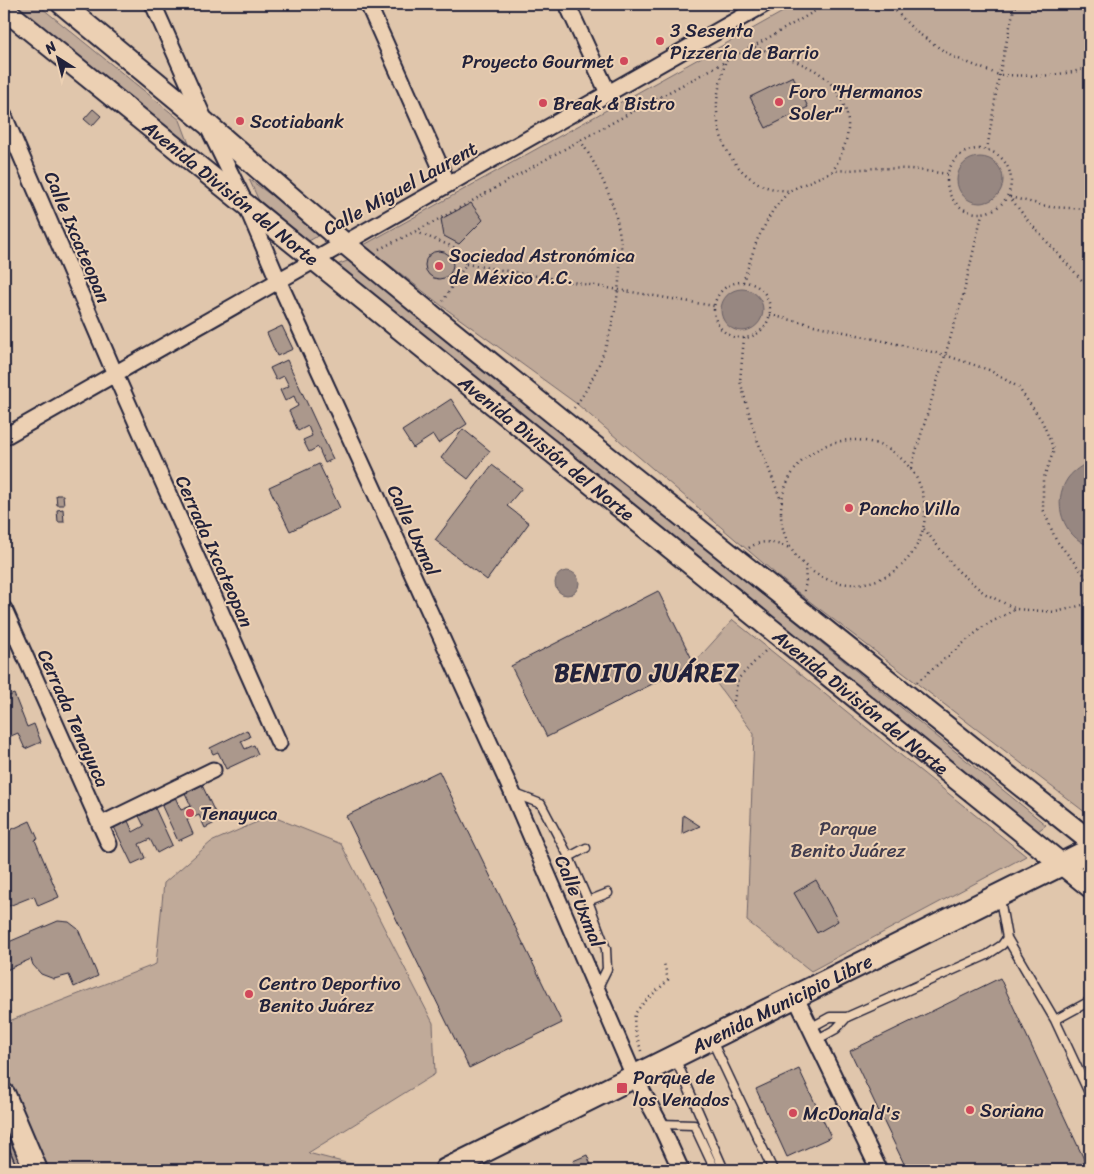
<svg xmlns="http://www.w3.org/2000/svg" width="1094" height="1174" font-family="Sriracha,sans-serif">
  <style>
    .green { fill: #c0aa99; stroke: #71666a }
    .water { fill: #978781; stroke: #685f65 }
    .building { fill: #ab988c; stroke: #22223b }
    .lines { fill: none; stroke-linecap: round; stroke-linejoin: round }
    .lane-casing { stroke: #22223b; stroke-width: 11 }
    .street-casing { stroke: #22223b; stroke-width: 19 }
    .secondary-casing { stroke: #22223b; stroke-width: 24 }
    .primary-casing { stroke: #22223b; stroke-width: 26 }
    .path { stroke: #22223b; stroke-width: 2.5; stroke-dasharray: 1 4; stroke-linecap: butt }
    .lane { stroke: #ecd0b3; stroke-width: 8 }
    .street { stroke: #ecd0b3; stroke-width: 15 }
    .secondary { stroke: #ecd0b3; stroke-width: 20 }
    .primary { stroke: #ecd0b3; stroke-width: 22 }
    .poi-dot { fill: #d1495b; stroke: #ecd0b3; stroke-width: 2 }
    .labels { text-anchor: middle; stroke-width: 4; stroke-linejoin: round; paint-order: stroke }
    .poi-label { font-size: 19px; fill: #22223b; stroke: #ecd0b3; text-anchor: start }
    .street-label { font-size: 19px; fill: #22223b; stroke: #ecd0b3 }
    .park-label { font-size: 19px; fill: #423d4e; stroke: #ecd0b3 }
    .district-label { font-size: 24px; font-weight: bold; letter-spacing: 1px; fill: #22223b; stroke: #ecd0b3 }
  </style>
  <rect width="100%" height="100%" fill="#e0c6ac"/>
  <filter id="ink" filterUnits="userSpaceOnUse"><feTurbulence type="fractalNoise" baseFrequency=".02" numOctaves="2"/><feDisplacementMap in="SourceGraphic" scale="10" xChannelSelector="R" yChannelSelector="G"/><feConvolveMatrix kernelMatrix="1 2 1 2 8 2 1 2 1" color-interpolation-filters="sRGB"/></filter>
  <g filter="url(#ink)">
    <path class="green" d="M15 4H37L180 120 189 144Z
      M797 4H1087L1090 12V816L791 587 577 404 442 306 364 245Z
      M249 179 323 233 307 242 260 203Z
      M350 260 1046 825 1038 831 334 266Z
      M733 620 1026 856 811 971 747 921 754 734 717 684 694 663Z
      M271 816 341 844 433 1023 435 1074 308 1153 358 1166 351 1170H30L4 1116V1023L156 964 164 883 211 842Z"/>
    <path class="water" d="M957 180a23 23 0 1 1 46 0a23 23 0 1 1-46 0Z
      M721 310a21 21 0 1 1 42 0a21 21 0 1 1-42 0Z
      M1090 461V546C1063 537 1051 502 1068 478 1074 470 1082 466 1090 461Z
      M555 583a12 12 0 1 1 24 0a12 12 0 1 1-24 0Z"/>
    <path class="building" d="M793 76 808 107 766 128 750 97Z
      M93 109 101 116 92 126 84 119Z
      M471 203 483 220 459 244 444 236 441 219Z
      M425 265a14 14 0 1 1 28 0a14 14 0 1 1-28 0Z
      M282 326 293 349 277 356 267 333Z
      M287 360 333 459 325 463 318 447 309 452 303 440 312 436 308 426 298 431 289 411 298 406 294 396 285 401 280 390 289 386 284 376 276 380 270 368Z
      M451 399 467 424 438 443 433 435 413 448 402 431Z
      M463 429 490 451 468 479 441 458Z
      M319 464 340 508 290 531 269 487Z
      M492 465 522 488 507 506 529 523 487 580 435 540Z
      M56 495H63L64 505H57Z
      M63 509 64 522H58L57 510Z
      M658 591 694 663 547 737 511 666Z
      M14 694 27 727 34 724 41 742 25 749 18 733 4 739V698Z
      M247 730 250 737 241 741 245 749 254 745 258 754 226 769 218 752 213 754 210 748Z
      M439 771 562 1023 469 1068 346 816Z
      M202 785 219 821 205 828 199 815 187 820 193 834 178 841 161 804 175 797 181 810 191 806 185 793Z
      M155 808 172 845 157 853 150 839 139 844 145 858 132 864 114 827 128 821 133 832 144 826 139 816Z
      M683 815 700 826 682 834Z
      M30 821 38 839 35 840 59 897 38 906 34 896 4 908V833Z
      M816 880 838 921 817 933 794 893Z
      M58 921 69 922 78 929 98 976 74 987 69 975 54 979 41 974 33 965 31 959 4 971V944Z
      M1000 978 1089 1170H907L850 1051Z
      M799 1069 831 1137 787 1157 756 1089Z
      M4 1104 32 1170H12L4 1151Z
      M587 1155 593 1170H577L573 1161Z"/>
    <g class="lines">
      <g class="lane-casing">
        <path id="lane" d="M513 793 541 804 569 857 588 901 606 949 607 969 597 989
          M569 857 586 848
          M1000 899 1007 938 1055 1020
          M588 901 608 893
          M1090 1001 1055 1020 1090 1095
          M810 1028 830 1017H847L987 955 1002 945 1007 938
          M816 1040 836 1029 847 1017
          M712 1041 773 1170
          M675 1058 724 1170
          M660 1124 694 1125 715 1170
          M4 1149 13 1170"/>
      </g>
      <g class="street-casing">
        <path id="street" d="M153 4 206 123 245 203 278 280 512 792 634 1076 660 1124 681 1170
          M368 4 448 184
          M567 4 608 93
          M4 116 115 374 279 743
          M4 437 765 4
          M4 609 109 844
          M100 825 213 770
          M796 998 879 1170"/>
      </g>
      <g class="secondary-casing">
        <g id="secondary">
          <path d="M62 4 206 123 343 242 434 317 564 422 1090 841"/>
          <path id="s1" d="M4 9 1090 887"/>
        </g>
      </g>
      <g class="primary-casing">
        <g id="primary">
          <path d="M4 1095 36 1170"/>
          <path id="s2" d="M446 1170 1090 850"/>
        </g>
      </g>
      <path class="path" d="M889 4 915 31 951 56 999 75 1043 76 1073 72 1090 67
        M755 47C775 54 797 60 816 71 824 76 832 84 837 92 856 122 848 142 833 171
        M725 63C722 77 716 94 717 109 717 140 733 171 762 185 770 189 780 190 789 191
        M947 181a32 32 0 1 1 64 0a32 32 0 1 1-64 0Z
        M987 150 999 75 1015 4
        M1009 196 1029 222 1090 289
        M1010 197 1050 207 1090 209
        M416 232 456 248 466 264 443 301
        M379 249C448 217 513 177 579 141 662 95 746 52 827 4
        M466 264 714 306
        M714 310a28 28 0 1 1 56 0a28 28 0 1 1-56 0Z
        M743 282 757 240 773 210 789 191 833 171 877 168 911 169 948 174
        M770 315 945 355 989 370 1018 387 1042 421 1054 450 1043 480V509L1056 540 1090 582
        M744 338 740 381 755 434 781 500
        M574 408C604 368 617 318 620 269 620 261 622 253 621 246 618 208 601 172 580 140
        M781 512a72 72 0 1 1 144 0a72 72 0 1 1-144 0Z
        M911 468 963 296 982 214
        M924 529 957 570 984 593 1016 609 1056 612 1090 603
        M749 548C763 538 774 543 790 548
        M804 591 806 582 805 567
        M917 682 984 626 1016 609
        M733 706 738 679 768 648
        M641 1051C639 1041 632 1027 635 1015 638 1005 660 989 668 980L664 963"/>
      <use href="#lane" class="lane"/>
      <use href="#street" class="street"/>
      <use href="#secondary" class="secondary"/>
      <use href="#primary" class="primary"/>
    </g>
  </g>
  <g class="poi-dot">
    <circle cx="660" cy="41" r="5"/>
    <circle cx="624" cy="61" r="5"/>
    <circle cx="779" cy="102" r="5"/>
    <circle cx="543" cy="103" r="5"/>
    <circle cx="240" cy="121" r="5"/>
    <circle cx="439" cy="266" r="5"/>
    <circle cx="849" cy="508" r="5"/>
    <circle cx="190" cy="813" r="5"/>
    <circle cx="249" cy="994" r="5"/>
    <rect x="616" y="1082" width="12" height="12" rx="2.5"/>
    <circle cx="970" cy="1110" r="5"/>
    <circle cx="793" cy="1113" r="5"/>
  </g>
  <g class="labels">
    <g class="poi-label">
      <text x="670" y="37">3 Sesenta<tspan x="670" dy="22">Pizzería de Barrio</tspan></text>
      <text x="614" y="68" text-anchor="end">Proyecto Gourmet</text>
      <text x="789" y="98">Foro "Hermanos<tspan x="789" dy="22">Soler"</tspan></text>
      <text x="553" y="110">Break &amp; Bistro</text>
      <text x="250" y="128">Scotiabank</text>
      <text x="449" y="262">Sociedad Astronómica<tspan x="449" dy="22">de México A.C.</tspan></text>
      <text x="859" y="515">Pancho Villa</text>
      <text x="200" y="820">Tenayuca</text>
      <text x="259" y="990">Centro Deportivo<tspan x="259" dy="22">Benito Juárez</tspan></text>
      <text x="633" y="1084">Parque de<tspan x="633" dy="22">los Venados</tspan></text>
      <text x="980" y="1117">Soriana</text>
      <text x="803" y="1120">McDonald's</text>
    </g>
    <g class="street-label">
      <text transform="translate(400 188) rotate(-29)" y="7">Calle Miguel Laurent</text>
      <text dy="7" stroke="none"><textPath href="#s1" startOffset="292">Avenida División del Norte</textPath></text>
      <text transform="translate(78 237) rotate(67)" y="7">Calle Ixcateopan</text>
      <text dy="7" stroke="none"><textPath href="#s1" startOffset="698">Avenida División del Norte</textPath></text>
      <text transform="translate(414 530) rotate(65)" y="7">Calle Uxmal</text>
      <text transform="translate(215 551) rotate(66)" y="7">Cerrada Ixcateopan</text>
      <text dy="7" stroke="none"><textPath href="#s1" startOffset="1102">Avenida División del Norte</textPath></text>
      <text transform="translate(74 718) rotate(66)" y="7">Cerrada Tenayuca</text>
      <text transform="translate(580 901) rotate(67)" y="7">Calle Uxmal</text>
      <text dy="7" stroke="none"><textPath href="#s2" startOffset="375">Avenida Municipio Libre</textPath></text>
    </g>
    <g class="park-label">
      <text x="848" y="835">Parque<tspan x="848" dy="22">Benito Juárez</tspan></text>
    </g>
    <g class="district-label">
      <text x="647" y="681">BENITO JUÁREZ</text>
    </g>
  </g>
  <rect width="1094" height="1174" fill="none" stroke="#ecd0b3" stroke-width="20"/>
  <rect x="10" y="10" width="1074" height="1154" fill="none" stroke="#22223b" stroke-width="2" filter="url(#ink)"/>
  <g transform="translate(58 58) rotate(324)" stroke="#ecd0b3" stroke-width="4" paint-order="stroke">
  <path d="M0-4L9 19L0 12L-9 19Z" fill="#22223b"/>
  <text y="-8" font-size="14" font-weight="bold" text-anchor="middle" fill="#22223b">N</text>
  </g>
</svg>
